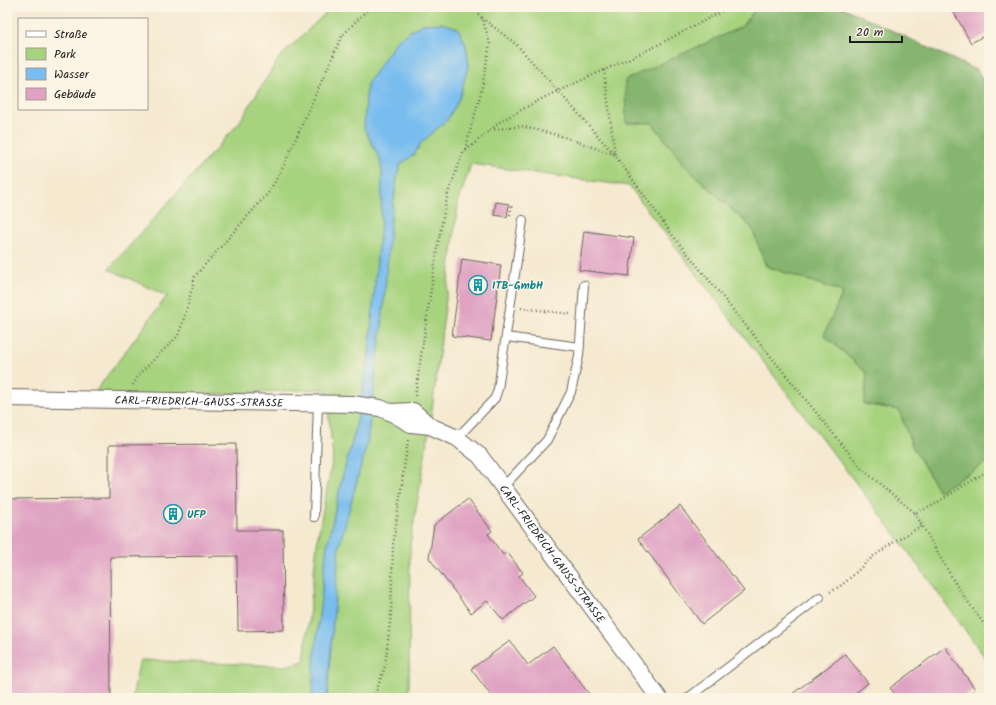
<svg xmlns="http://www.w3.org/2000/svg" width="996" height="705" font-family="Kalam,sans-serif">
  <style>
    .green { fill: #a7d37f; stroke: #62784e }
    .forest { fill: #85b56e; stroke: #506845 }
    .water { fill: #79bdef; stroke: #4a6c86 }
    .building { fill: #dfa2c3 }
    .lines { fill: none; stroke-linecap: round; stroke-linejoin: round }
    .service-casing { stroke: #68645b; stroke-width: 10 }
    .minor-casing { stroke: #68645b; stroke-width: 18 }
    .path { stroke: #68645b; stroke-width: 2.5; stroke-dasharray: 1 3; stroke-linecap: butt }
    .service { stroke: #fff; stroke-width: 8 }
    .minor { stroke: #fff; stroke-width: 16 }
    .labels { text-anchor: middle; stroke-width: 3; stroke-linejoin: round; paint-order: stroke }
    .culture-label { font-size: 11px; font-weight: bold; fill: #0d838f; stroke: #fcf5e5; text-anchor: start }
    .street-label { font-size: 11px; fill: #1c1c1c; stroke: #fcf5e5 }
  </style>
  <rect width="100%" height="100%" fill="#fcf5e5"/>
  <filter id="ink" filterUnits="userSpaceOnUse"><feTurbulence type="fractalNoise" baseFrequency=".025" numOctaves="2"/><feDisplacementMap in="SourceGraphic" scale="8" xChannelSelector="R" yChannelSelector="G"/><feConvolveMatrix kernelMatrix="1 2 1 2 8 2 1 2 1" color-interpolation-filters="sRGB"/></filter>
  <filter id="wash" filterUnits="userSpaceOnUse"><feTurbulence type="fractalNoise" baseFrequency=".012" numOctaves="4" result="noise"/><feDisplacementMap in="SourceGraphic" scale="16" xChannelSelector="R" yChannelSelector="G"/><feGaussianBlur stdDeviation="0.9" result="paint"/><feColorMatrix in="noise" values="0 0 0 0 0 0 0 0 0 0 0 0 0 0 0 0 0 1.4 0 .05"/><feComposite in="paint" operator="in"/></filter>
  <g filter="url(#wash)">
    <rect width="100%" height="100%" fill="#f5e9d0"/>
    <path class="green" d="M332 7H757L741 27 687 53 627 123 652 122 687 168 752 228 766 266 843 292 824 335 867 373 864 404 899 410 913 448 939 491 989 461V532L987 533 989 536V663L898 538 629 186 471 164 458 204 430 426 410 545 409 698H132L140 660 285 666 304 661 318 536 333 457 326 389 89 400 167 296 109 269 239 123 279 58Z"/>
    <path class="forest" d="M757 7H842L978 71 989 93V461L939 491 913 448 899 410 864 404 867 373 824 335 843 292 766 266 752 228 687 168 652 123H626L625 80 741 27Z"/>
    <path class="water" d="M442 23 458 28 466 45 469 64 459 99 448 119 421 143 414 155 401 164 398 172 391 218 382 325 367 444 339 547 327 698H312L314 663 326 551 342 478 355 431 369 354 377 258 381 223 382 172 380 159 364 128 367 84 398 39 422 24Z"/>
    <g id="blocks">
      <path class="building" d="M961 7H989V33L971 43 953 11Z
        M496 202 509 204 507 217 494 215Z
        M584 231 634 238 629 276 579 270Z
        M462 259 501 265 491 341 452 336Z
        M236 444 237 530H283L284 630 238 631 237 556 110 557 111 698H7V499L109 498V445Z
        M468 499 492 531 488 534 503 555 507 552 523 573 519 576 534 596 503 620 487 601 471 613 429 558 434 525Z
        M680 506 744 591 702 624 638 539Z
        M510 641 528 665 553 646 592 698H493L471 669Z
        M945 647 975 689 963 698H898L890 688Z
        M845 654 868 683 853 695 854 698H787Z"/>
    </g>
  </g>
  <g filter="url(#ink)">
    <use href="#blocks" fill-opacity="0" stroke="#68645b" stroke-width="1"/>
    <g class="lines">
      <g class="service-casing">
        <path id="service" d="M506 337 580 347
          M457 438 495 398 498 389 523 220
          M503 487 547 440 571 392 579 356 584 285
          M314 517 318 404
          M688 698 820 597"/>
      </g>
      <g class="minor-casing">
        <g id="minor">
          <path id="s1" d="M7 398 352 404 380 408 390 412 411 424 430 426"/>
          <path id="s2" d="M390 412 413 411 430 426 457 438 480 456 659 698"/>
        </g>
      </g>
      <path class="path" d="M482 18 517 45 615 155 561 136 521 126 490 130
        M604 70 615 155 674 237 862 469 915 513 930 507 989 470
        M464 153 481 92 490 43 482 18 472 7
        M510 215 512 204
        M521 308 570 314
        M133 385 141 372 178 336 186 312 195 276 269 192 283 167 342 36 370 7
        M415 396 438 243 448 193 463 153 501 121 545 97 652 48 730 7
        M915 513 958 588 989 631
        M830 592C847 584 859 568 874 556 889 545 905 535 922 526
        M374 698 385 666 391 614 393 545 408 440"/>
      <use href="#service" class="service"/>
      <use href="#minor" class="minor"/>
    </g>
  </g>
  <defs>
    <g id="building-ring" transform="scale(1)"><circle r="9.5" fill="#fcf5e5" stroke="#0f9aa8" stroke-width="1.5"/><path d="M-4-6H4V6H1V3H-1V6H-4ZM-2.5-4.3h1.7v1.8h-1.7ZM.8-4.3h1.7v1.8H.8ZM-2.5-1h1.7V.8h-1.7ZM.8-1h1.7V.8H.8Z" fill="#0f9aa8"/></g>
  </defs>
  <g fill-rule="evenodd">
    <use href="#building-ring" x="478" y="285"/>
    <use href="#building-ring" x="173" y="514"/>
  </g>
  <g class="labels">
    <g class="culture-label">
      <text x="492" y="289">ITB-GmbH</text>
      <text x="187" y="518">UFP</text>
    </g>
    <g class="street-label">
      <text dy="4" stroke="none"><textPath href="#s1" startOffset="192">CARL-FRIEDRICH-GAUSS-STRASSE</textPath></text>
      <text dy="4" stroke="none"><textPath href="#s2" startOffset="226">CARL-FRIEDRICH-GAUSS-STRASSE</textPath></text>
    </g>
  </g>
  <rect width="996" height="705" fill="none" stroke="#fcf5e5" stroke-width="24"/>
  <rect x="18" y="18" width="130" height="92" fill="#fcf5e5" stroke="#a29e95"/>
  <rect x="26" y="31" width="20" height="6" fill="#ffffff" stroke="#a29e95"/>
  <text x="54" y="38" font-size="12" fill="#1c1c1c">Straße</text>
  <rect x="26" y="48" width="20" height="12" fill="#a7d37f" stroke="#a29e95"/>
  <text x="54" y="58" font-size="12" fill="#1c1c1c">Park</text>
  <rect x="26" y="68" width="20" height="12" fill="#79bdef" stroke="#a29e95"/>
  <text x="54" y="78" font-size="12" fill="#1c1c1c">Wasser</text>
  <rect x="26" y="88" width="20" height="12" fill="#dfa2c3" stroke="#a29e95"/>
  <text x="54" y="98" font-size="12" fill="#1c1c1c">Gebäude</text>
  <path d="M850 36v6h52v-6" fill="none" stroke="#1c1c1c" stroke-width="2"/>
  <text x="856" y="36" font-size="12" fill="#1c1c1c" stroke="#fcf5e5" stroke-width="3" paint-order="stroke">20 m</text>
</svg>
